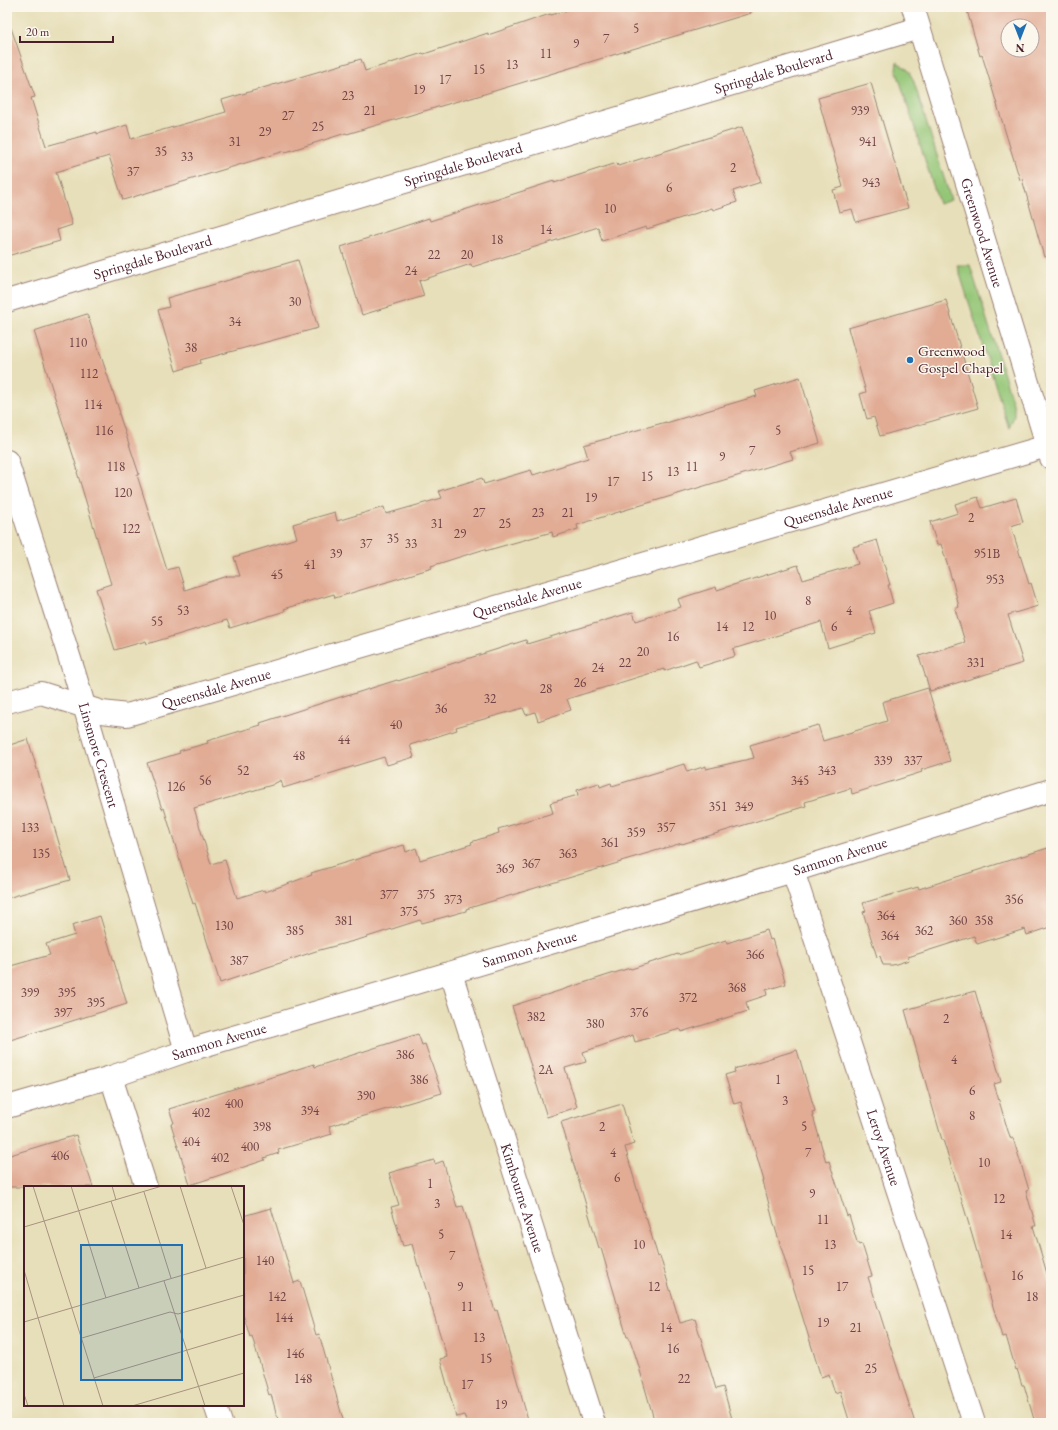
<svg xmlns="http://www.w3.org/2000/svg" width="1058" height="1430" font-family="'EB Garamond',serif">
  <style>
    .green { fill: #94c677; stroke: #6f7251 }
    .building { fill: #e1ab94; fill-rule: evenodd }
    .lines { fill: none; stroke-linecap: round; stroke-linejoin: round }
    .minor-casing { stroke: #987f72; stroke-width: 24 }
    .tertiary-casing { stroke: #987f72; stroke-width: 24 }
    .minor { stroke: #fff; stroke-width: 22 }
    .tertiary { stroke: #fff; stroke-width: 22 }
    .poi-dot { fill: #1f6fb2; stroke: #fbf7ec; stroke-width: 1.5 }
    .labels { text-anchor: middle; stroke-width: 3; stroke-linejoin: round; paint-order: stroke }
    .number-label { font-size: 13px; fill: #704245 }
    .street-label { font-size: 15px; fill: #4a1f2b; stroke: #fbf7ec }
    .poi-label { font-size: 15px; fill: #4a1f2b; stroke: #fbf7ec; text-anchor: start }
    .inset-road { fill: none; stroke: #a89280; stroke-width: 1 }
    .view { fill: #1f6fb2; fill-opacity: 0.15; stroke: #1f6fb2; stroke-width: 2 }
    .inset-edge { fill: none; stroke: #4a1f2b; stroke-width: 2 }
  </style>
  <rect width="100%" height="100%" fill="#fbf7ec"/>
  <filter id="ink" filterUnits="userSpaceOnUse"><feTurbulence type="fractalNoise" baseFrequency=".025" numOctaves="2"/><feDisplacementMap in="SourceGraphic" scale="8" xChannelSelector="R" yChannelSelector="G"/><feConvolveMatrix kernelMatrix="1 2 1 2 8 2 1 2 1" color-interpolation-filters="sRGB"/></filter>
  <filter id="wash" filterUnits="userSpaceOnUse"><feTurbulence type="fractalNoise" baseFrequency=".012" numOctaves="4" result="noise"/><feDisplacementMap in="SourceGraphic" scale="16" xChannelSelector="R" yChannelSelector="G"/><feGaussianBlur stdDeviation="0.9" result="paint"/><feColorMatrix in="noise" values="0 0 0 0 0 0 0 0 0 0 0 0 0 0 0 0 0 1.4 0 .05"/><feComposite in="paint" operator="in"/></filter>
  <g filter="url(#wash)">
    <rect width="100%" height="100%" fill="#e7dfb9"/>
    <path class="green" d="M897 62 907 69 913 79 951 200 939 204 896 69Z
      M957 265H970L1014 407V416L1009 428Z"/>
    <g id="blocks">
      <path class="building" d="M578 7H750L751 13 468 99V98L394 120 347 134 346 133 286 152 285 151 123 200 109 156 56 172 72 225 57 230 60 241 7 256V29L11 28 35 97 31 98 46 146 97 132V134L127 125 131 139 226 112 222 100 361 59 365 71 423 53 424 54 488 33V35L550 14 551 15Z
        M966 7H1047L1051 20V256L1044 257 1022 179 1020 180 982 55 980 56ZM1008 26H1032V50H1008Z
        M871 83 908 208 856 222 852 209 839 212 833 190 843 187 818 98Z
        M742 127 761 182 733 191 737 202 713 210 712 208 647 229 646 227 602 241 598 227 472 267 471 264 419 281 424 296 362 315 341 247 429 218 430 221 554 181V183L617 163 618 166Z
        M298 260 318 328 200 360 201 363 176 371 158 310 169 307 167 298Z
        M946 300 978 408 880 436 874 417 867 419 860 394 866 392 848 328Z
        M87 314 120 413 119 414 139 474 137 475 167 570 178 567 185 590 228 576H240L234 557 297 538 293 524 335 512 337 521 384 507 386 514 442 498 439 491 482 478 484 484 531 470 533 475 588 458 584 445 666 422V423L757 396 755 391 800 377 820 443 790 452 793 459 612 514 577 525 578 529 553 537 552 532 485 551V549L431 566 432 568 335 598 334 594 284 609 285 611 230 628 227 620 147 644 146 641 115 650 96 589 111 584 77 472 78 471 34 331Z
        M978 497 982 508 1016 498 1023 522 1011 526 1029 584 1031 583 1038 606 1008 615 1023 663 930 691 919 656 965 642 955 609 959 607 953 583 941 544 937 545 930 522 958 513 955 504Z
        M877 540 890 585H888L893 603 869 611 876 633 828 648 821 622 733 649 735 656 699 667 696 660 664 671V669L619 683 567 699 571 710 538 721 535 712 526 715 523 708 456 727 457 730 410 745 414 757 387 765 384 757 283 788 281 780 272 785 194 808 211 864 225 860 237 898 264 890 265 892 312 875 311 873 404 845 406 852 416 848 420 860 472 844 471 842 499 833 498 829 553 813 550 803 578 795 577 790 599 783 600 787 611 783 612 786 684 764 687 772 706 766V769L754 758 750 745 818 725 823 741 887 721 882 702 928 688 950 761 921 770 922 772 852 794 851 788 805 802 806 806 682 844V843L621 861V862L466 909V911L422 923 420 920 361 939 316 951 220 983 195 903 193 904 164 808 162 809 147 763 180 753 179 751 208 743 207 741 261 725 260 723 350 694V695L397 680 398 681 526 640 527 644 633 612 636 621 681 607 678 599 716 587 717 590 798 565 803 580 858 564 853 547Z
        M28 739 70 880 7 898V746Z
        M1051 847V927L1027 935 1025 929 977 944 974 936 908 957 909 960 893 965H883L880 956 877 957 863 912 866 911 863 903 918 887 919 889Z
        M100 916 127 1004 7 1041V967L50 955 46 944 75 935 72 925Z
        M767 930 770 940 772 939 786 984 766 990 767 995 746 1002 748 1011 681 1032 680 1029 635 1042 633 1035 583 1052 586 1062 565 1068 577 1107 547 1117 512 1006 630 968 631 969 678 954V955L726 940 727 943Z
        M975 991 994 1056 1001 1082 994 1084 1008 1131 1011 1139 1013 1138 1029 1190 1026 1191 1036 1226H1033L1051 1287V1423H1035L1024 1385H1022L1017 1369 1016 1370 1006 1336 1002 1337 955 1177 943 1140H942L905 1010Z
        M418 1034 422 1045 425 1044 442 1093 329 1126 332 1134 278 1150 279 1153 264 1158 265 1160 190 1185 171 1124 174 1123 169 1109 314 1064 315 1067Z
        M797 1050 815 1111 812 1112 826 1162 829 1161 847 1216 849 1215 857 1242 859 1245 862 1244 872 1276 868 1277 915 1423H850L840 1391 835 1393 829 1374 821 1377 774 1224 763 1181H764L741 1102 734 1104 725 1075 735 1072 734 1069Z
        M622 1104 634 1144 625 1147 645 1217H646L658 1257 660 1256 680 1323 695 1319 716 1389 723 1387 732 1419 717 1423H655L637 1360 629 1337H627L601 1248H599L561 1122Z
        M76 1135 93 1187H7V1156Z
        M434 1160 435 1164 443 1161 457 1207 463 1206 495 1311 497 1310 529 1423H467L464 1415 456 1417 440 1359 447 1357 419 1266H418L412 1244 403 1246 391 1207 399 1205 389 1173Z
        M271 1208 294 1283 300 1281 316 1335 319 1334 344 1423H279L271 1394 269 1395 252 1336 250 1337 243 1314V1216Z"/>
    </g>
  </g>
  <g filter="url(#ink)">
    <use href="#blocks" fill-opacity="0" stroke="#987f72" stroke-width="1"/>
    <g class="lines">
      <g class="minor-casing">
        <g id="minor">
          <path id="s1" d="M7 301 919 28"/>
          <path id="s2" d="M7 461 75 675 186 1051"/>
          <path id="s3" d="M7 702 41 693 102 712 127 715 1047 446"/>
          <path id="s4" d="M793 871 974 1423"/>
          <path id="s5" d="M451 973 594 1423"/>
          <path d="M111 1077 146 1187"/>
          <path id="s6" d="M7 1107 111 1077 186 1051 793 871 1051 790"/>
          <path d="M215 1405 221 1423"/>
        </g>
      </g>
      <g class="tertiary-casing">
        <g id="tertiary">
          <path id="s7" d="M913 7 1051 458"/>
        </g>
      </g>
      <use href="#minor" class="minor"/>
      <use href="#tertiary" class="tertiary"/>
    </g>
  </g>
  <circle class="poi-dot" cx="910" cy="360" r="4"/>
  <g class="labels">
    <g class="number-label">
      <text x="636" y="33">5</text>
      <text x="606" y="43">7</text>
      <text x="576" y="48">9</text>
      <text x="546" y="58">11</text>
      <text x="512" y="69">13</text>
      <text x="479" y="74">15</text>
      <text x="445" y="84">17</text>
      <text x="419" y="94">19</text>
      <text x="348" y="100">23</text>
      <text x="370" y="115">21</text>
      <text x="860" y="115">939</text>
      <text x="288" y="120">27</text>
      <text x="318" y="131">25</text>
      <text x="265" y="136">29</text>
      <text x="235" y="146">31</text>
      <text x="868" y="146">941</text>
      <text x="161" y="156">35</text>
      <text x="187" y="161">33</text>
      <text x="733" y="172">2</text>
      <text x="133" y="176">37</text>
      <text x="871" y="187">943</text>
      <text x="669" y="192">6</text>
      <text x="610" y="213">10</text>
      <text x="546" y="234">14</text>
      <text x="497" y="244">18</text>
      <text x="434" y="259">22</text>
      <text x="467" y="259">20</text>
      <text x="411" y="275">24</text>
      <text x="295" y="306">30</text>
      <text x="235" y="326">34</text>
      <text x="78" y="347">110</text>
      <text x="191" y="352">38</text>
      <text x="89" y="378">112</text>
      <text x="93" y="409">114</text>
      <text x="104" y="435">116</text>
      <text x="778" y="435">5</text>
      <text x="752" y="455">7</text>
      <text x="722" y="461">9</text>
      <text x="116" y="471">118</text>
      <text x="692" y="471">11</text>
      <text x="673" y="476">13</text>
      <text x="647" y="481">15</text>
      <text x="613" y="486">17</text>
      <text x="123" y="497">120</text>
      <text x="591" y="502">19</text>
      <text x="479" y="517">27</text>
      <text x="538" y="517">23</text>
      <text x="568" y="517">21</text>
      <text x="971" y="522">2</text>
      <text x="437" y="528">31</text>
      <text x="505" y="528">25</text>
      <text x="131" y="533">122</text>
      <text x="460" y="538">29</text>
      <text x="393" y="543">35</text>
      <text x="366" y="548">37</text>
      <text x="411" y="548">33</text>
      <text x="336" y="558">39</text>
      <text x="987" y="558">951B</text>
      <text x="310" y="569">41</text>
      <text x="277" y="579">45</text>
      <text x="995" y="584">953</text>
      <text x="808" y="605">8</text>
      <text x="183" y="615">53</text>
      <text x="849" y="615">4</text>
      <text x="770" y="620">10</text>
      <text x="157" y="626">55</text>
      <text x="722" y="631">14</text>
      <text x="748" y="631">12</text>
      <text x="834" y="631">6</text>
      <text x="673" y="641">16</text>
      <text x="643" y="656">20</text>
      <text x="625" y="667">22</text>
      <text x="976" y="667">331</text>
      <text x="598" y="672">24</text>
      <text x="580" y="687">26</text>
      <text x="546" y="693">28</text>
      <text x="490" y="703">32</text>
      <text x="441" y="713">36</text>
      <text x="396" y="729">40</text>
      <text x="344" y="744">44</text>
      <text x="299" y="760">48</text>
      <text x="883" y="765">339</text>
      <text x="913" y="765">337</text>
      <text x="243" y="775">52</text>
      <text x="827" y="775">343</text>
      <text x="205" y="785">56</text>
      <text x="800" y="785">345</text>
      <text x="176" y="791">126</text>
      <text x="718" y="811">351</text>
      <text x="744" y="811">349</text>
      <text x="30" y="832">133</text>
      <text x="666" y="832">357</text>
      <text x="636" y="837">359</text>
      <text x="610" y="847">361</text>
      <text x="41" y="858">135</text>
      <text x="568" y="858">363</text>
      <text x="531" y="868">367</text>
      <text x="505" y="873">369</text>
      <text x="389" y="899">377</text>
      <text x="426" y="899">375</text>
      <text x="453" y="904">373</text>
      <text x="1014" y="904">356</text>
      <text x="409" y="916">375</text>
      <text x="886" y="920">364</text>
      <text x="344" y="925">381</text>
      <text x="958" y="925">360</text>
      <text x="984" y="925">358</text>
      <text x="224" y="930">130</text>
      <text x="295" y="935">385</text>
      <text x="924" y="935">362</text>
      <text x="890" y="940">364</text>
      <text x="755" y="959">366</text>
      <text x="239" y="965">387</text>
      <text x="737" y="992">368</text>
      <text x="30" y="997">399</text>
      <text x="67" y="997">395</text>
      <text x="688" y="1002">372</text>
      <text x="96" y="1007">395</text>
      <text x="63" y="1017">397</text>
      <text x="639" y="1017">376</text>
      <text x="536" y="1021">382</text>
      <text x="946" y="1023">2</text>
      <text x="595" y="1028">380</text>
      <text x="405" y="1059">386</text>
      <text x="954" y="1064">4</text>
      <text x="546" y="1074">2A</text>
      <text x="419" y="1084">386</text>
      <text x="778" y="1084">1</text>
      <text x="972" y="1095">6</text>
      <text x="366" y="1100">390</text>
      <text x="785" y="1105">3</text>
      <text x="234" y="1108">400</text>
      <text x="310" y="1115">394</text>
      <text x="201" y="1117">402</text>
      <text x="972" y="1120">8</text>
      <text x="262" y="1131">398</text>
      <text x="602" y="1131">2</text>
      <text x="804" y="1131">5</text>
      <text x="191" y="1146">404</text>
      <text x="250" y="1151">400</text>
      <text x="613" y="1157">4</text>
      <text x="808" y="1157">7</text>
      <text x="60" y="1160">406</text>
      <text x="220" y="1162">402</text>
      <text x="984" y="1167">10</text>
      <text x="617" y="1182">6</text>
      <text x="430" y="1188">1</text>
      <text x="812" y="1198">9</text>
      <text x="999" y="1203">12</text>
      <text x="437" y="1208">3</text>
      <text x="823" y="1224">11</text>
      <text x="441" y="1239">5</text>
      <text x="1006" y="1239">14</text>
      <text x="639" y="1249">10</text>
      <text x="830" y="1249">13</text>
      <text x="452" y="1260">7</text>
      <text x="265" y="1265">140</text>
      <text x="808" y="1275">15</text>
      <text x="1017" y="1280">16</text>
      <text x="460" y="1291">9</text>
      <text x="654" y="1291">12</text>
      <text x="842" y="1291">17</text>
      <text x="277" y="1301">142</text>
      <text x="1032" y="1301">18</text>
      <text x="467" y="1311">11</text>
      <text x="284" y="1322">144</text>
      <text x="823" y="1327">19</text>
      <text x="666" y="1332">14</text>
      <text x="856" y="1332">21</text>
      <text x="479" y="1342">13</text>
      <text x="673" y="1353">16</text>
      <text x="295" y="1358">146</text>
      <text x="486" y="1363">15</text>
      <text x="871" y="1373">25</text>
      <text x="303" y="1383">148</text>
      <text x="684" y="1383">22</text>
      <text x="467" y="1389">17</text>
      <text x="501" y="1409">19</text>
    </g>
    <g class="street-label">
      <text dy="5" stroke="none"><textPath href="#s1" startOffset="800">Springdale Boulevard</textPath></text>
      <text dy="5" stroke="none"><textPath href="#s1" startOffset="476">Springdale Boulevard</textPath></text>
      <text dy="5" stroke="none"><textPath href="#s7" startOffset="236">Greenwood Avenue</textPath></text>
      <text dy="5" stroke="none"><textPath href="#s1" startOffset="152">Springdale Boulevard</textPath></text>
      <text dy="5" stroke="none"><textPath href="#s3" startOffset="865">Queensdale Avenue</textPath></text>
      <text dy="5" stroke="none"><textPath href="#s3" startOffset="541">Queensdale Avenue</textPath></text>
      <text dy="5" stroke="none"><textPath href="#s3" startOffset="217">Queensdale Avenue</textPath></text>
      <text dy="5" stroke="none"><textPath href="#s2" startOffset="308">Linsmore Crescent</textPath></text>
      <text dy="5" stroke="none"><textPath href="#s6" startOffset="870">Sammon Avenue</textPath></text>
      <text dy="5" stroke="none"><textPath href="#s6" startOffset="546">Sammon Avenue</textPath></text>
      <text dy="5" stroke="none"><textPath href="#s6" startOffset="222">Sammon Avenue</textPath></text>
      <text dy="5" stroke="none"><textPath href="#s4" startOffset="291">Leroy Avenue</textPath></text>
      <text dy="5" stroke="none"><textPath href="#s5" startOffset="236">Kimbourne Avenue</textPath></text>
    </g>
    <g class="poi-label">
      <text x="918" y="356">Greenwood<tspan x="918" dy="17">Gospel Chapel</tspan></text>
    </g>
  </g>
  <g transform="translate(24 1186)">
    <rect width="220" height="220" fill="#e7dfb9"/>
    <path class="inset-road" d="M9 0 79 220M47 0 82 112M88 0 92 14M156 0 182 82M207 0 220 39M120 6 147 92M87 15 115 102M0 41 138 0M0 84 40 220M140 95 181 220M0 136 220 71M58 152 146 126 154 128 220 109M70 192 220 147M0 208 4 220M108 220 220 187"/>
    <path class="view" d="M57 59H158V194H57Z"/>
    <rect width="220" height="220" class="inset-edge"/>
  </g>
  <rect width="1058" height="1430" fill="none" stroke="#fbf7ec" stroke-width="24"/>
  <g transform="translate(1020 38) rotate(180)"><circle r="19" fill="#fbf7ec" stroke="#b4a19f"/>
  <path d="M0-3L7 15L0 10L-7 15Z" fill="#1f6fb2"/>
  <text y="-6" font-size="11" font-weight="bold" text-anchor="middle" fill="#4a1f2b">N</text>
  </g>
  <path d="M20 36v6h93v-6" fill="none" stroke="#4a1f2b" stroke-width="2"/>
  <text x="26" y="36" font-size="12" fill="#4a1f2b" stroke="#fbf7ec" stroke-width="3" paint-order="stroke">20 m</text>
</svg>
